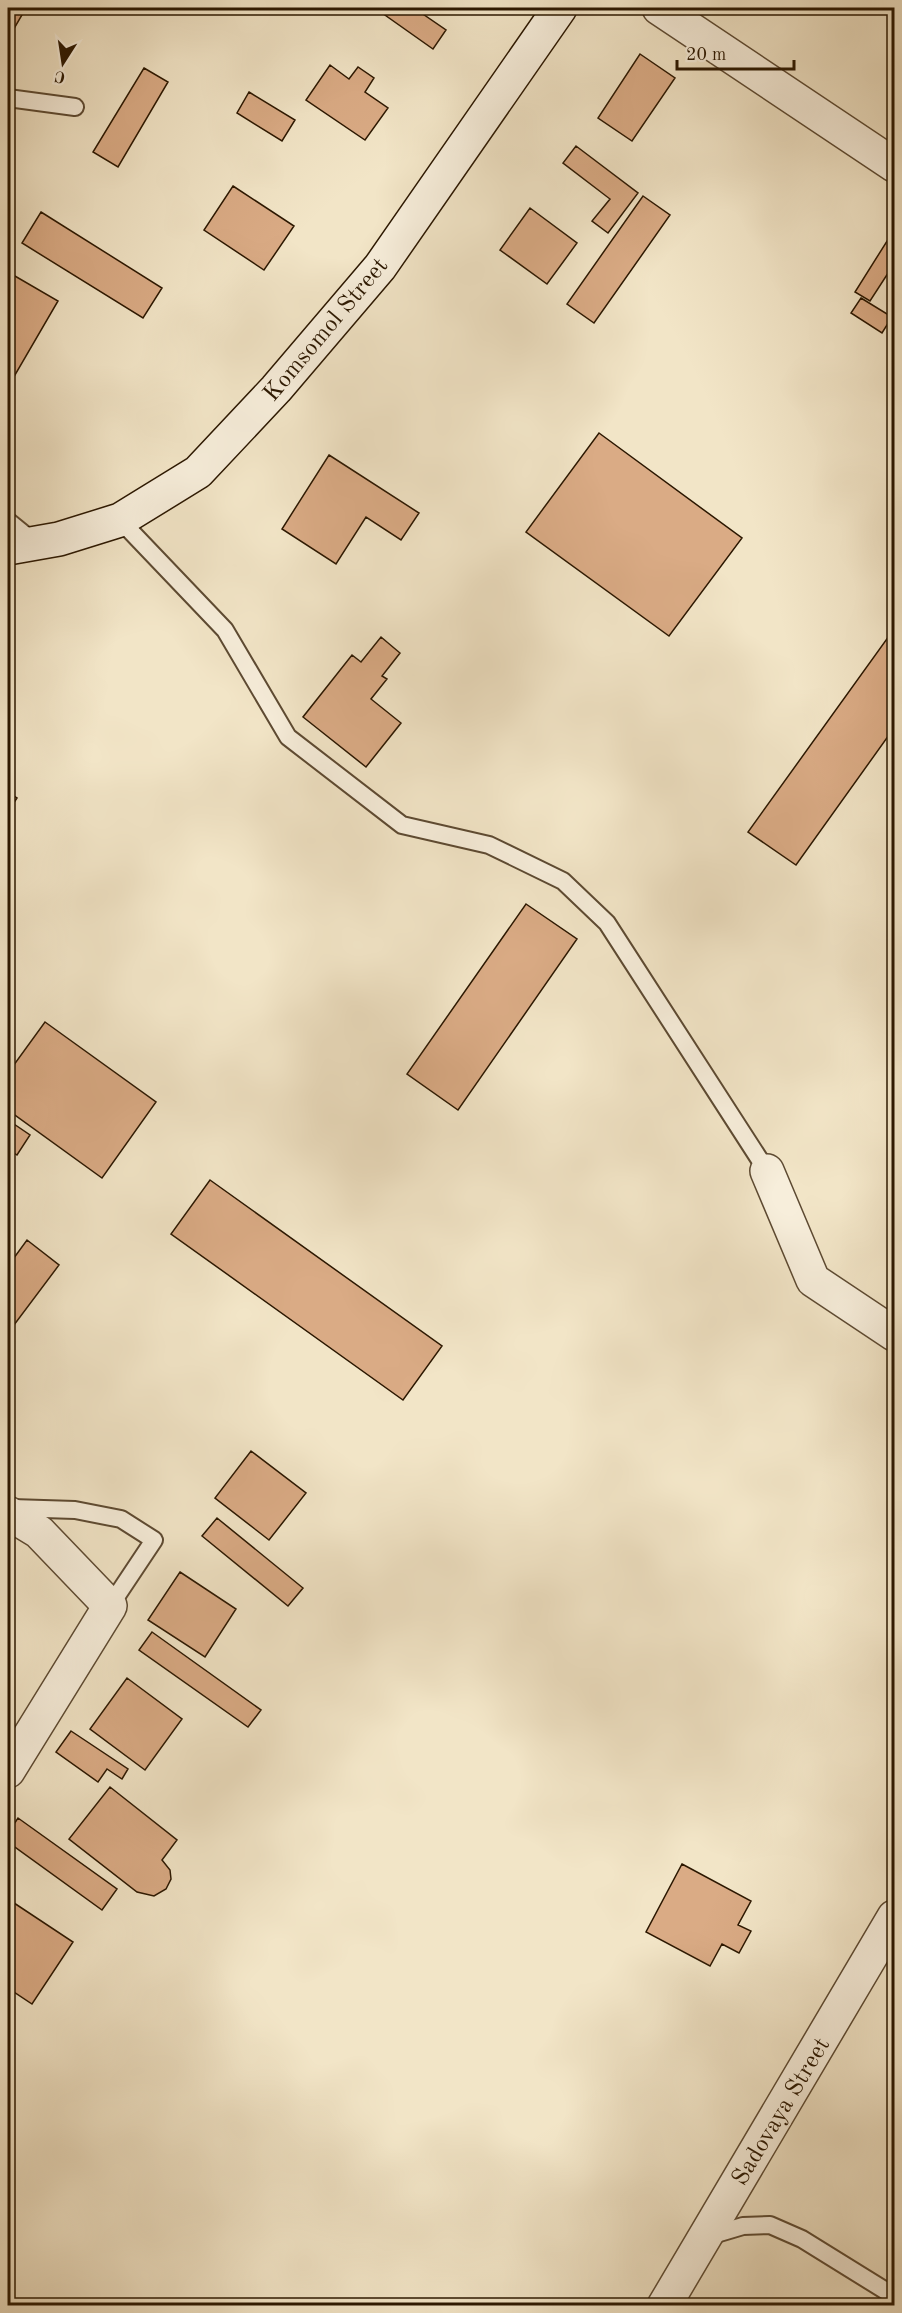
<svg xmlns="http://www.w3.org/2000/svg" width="902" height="2313" font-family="'Old Standard TT',serif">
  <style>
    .building { fill: #daab85; stroke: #2b1700; stroke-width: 1.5 }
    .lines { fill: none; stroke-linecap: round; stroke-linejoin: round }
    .lane-casing { stroke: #5d4a32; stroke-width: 20 }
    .street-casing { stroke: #5d4a32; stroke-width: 36 }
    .secondary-casing { stroke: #2b1700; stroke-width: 36 }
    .lane { stroke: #f7eedb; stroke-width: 16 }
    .street { stroke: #f7eedb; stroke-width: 33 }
    .secondary { stroke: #f7eedb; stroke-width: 33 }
    .labels { text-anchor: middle; stroke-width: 4.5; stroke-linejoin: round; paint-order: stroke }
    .street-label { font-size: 24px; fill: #2b1700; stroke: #f7eedb }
  </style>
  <rect width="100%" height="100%" fill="#f2e5c7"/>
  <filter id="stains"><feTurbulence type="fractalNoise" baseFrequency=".00333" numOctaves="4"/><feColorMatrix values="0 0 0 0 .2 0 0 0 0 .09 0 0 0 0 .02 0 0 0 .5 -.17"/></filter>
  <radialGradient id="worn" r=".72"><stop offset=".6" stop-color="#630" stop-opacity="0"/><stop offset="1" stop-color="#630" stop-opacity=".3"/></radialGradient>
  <path class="building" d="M8 8H26L8 39Z
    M375 8H414L446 30 433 49Z
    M640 54 675 78 632 141 598 118Z
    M330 65 349 79 358 67 374 78 365 92 388 108 365 140 306 100Z
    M144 68 168 82 118 167 93 152Z
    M249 92 295 120 282 141 237 113Z
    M576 146 638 193 608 233 592 221 610 199 563 163Z
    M233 186 294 226 264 270 204 230Z
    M643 196 670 215 594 323 567 304Z
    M530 208 577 243 547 284 500 250Z
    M41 212 162 288 143 318 22 243Z
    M894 230V264L870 301 855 292Z
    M8 272 58 301 8 387Z
    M861 298 892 317 882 333 851 313Z
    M599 433 742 538 669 636 526 532Z
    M329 455 419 513 401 540 366 517 336 564 282 529Z
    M894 629V728L796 865 748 832Z
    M381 637 400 653 382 676 387 679 371 699 401 723 366 767 303 717 352 655 361 662Z
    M8 792 17 798 8 812Z
    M526 904 577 939 458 1110 407 1074Z
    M45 1022 156 1102 102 1178 8 1110V1073Z
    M8 1120 30 1135 17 1155 8 1149Z
    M210 1180 442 1346 403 1400 171 1234Z
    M27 1240 59 1265 8 1333V1266Z
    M251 1451 306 1493 269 1540 215 1498Z
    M217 1518 303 1588 288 1606 202 1536Z
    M180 1572 236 1609 205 1657 148 1620Z
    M152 1632 261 1710 248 1727 139 1650Z
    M127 1678 182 1719 145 1770 90 1729Z
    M71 1731 128 1769 122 1779 107 1769 98 1782 56 1752Z
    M110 1787 177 1840 162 1860 170 1870 171 1879 166 1889 154 1896 137 1892 69 1839Z
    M18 1818 117 1889 102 1910 8 1842V1833Z
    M682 1864 751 1901 738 1925 751 1931 739 1953 722 1944 710 1966 646 1932Z
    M8 1899 73 1942 32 2004 8 1988Z"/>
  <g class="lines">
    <g class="lane-casing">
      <path id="lane" d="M8 98 75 107
        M120 520 225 630 288 737 402 825 489 845 563 881 607 923 767 1171
        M8 521 35 543
        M12 1508 75 1510 121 1519 154 1540 110 1606
        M706 2237 743 2226 770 2225 802 2239 894 2296"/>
    </g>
    <g class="street-casing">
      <path id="street" d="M659 8 894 165
        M767 1171 813 1280 894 1334
        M8 1513 39 1532 110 1606 8 1771
        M664 2306 894 1917"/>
    </g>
    <g class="secondary-casing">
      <path id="secondary" d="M8 548 59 539 120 520 198 472 276 389 380 267 560 8"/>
    </g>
    <use href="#lane" class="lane"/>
    <use href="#street" class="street"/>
    <use href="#secondary" class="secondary"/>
  </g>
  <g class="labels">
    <g class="street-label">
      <text transform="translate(325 329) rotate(-50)" y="8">Komsomol Street</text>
      <text transform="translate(780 2111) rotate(-59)" y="8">Sadovaya Street</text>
    </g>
  </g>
  <rect width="902" height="2313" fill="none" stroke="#f2e5c7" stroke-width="30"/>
  <rect x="9" y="9" width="884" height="2295" fill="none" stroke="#2b1700" stroke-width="3"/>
  <rect x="15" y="15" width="872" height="2283" fill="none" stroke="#2b1700" stroke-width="1.5"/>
  <g transform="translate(63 63) rotate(192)" stroke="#f7eedb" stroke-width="4.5" paint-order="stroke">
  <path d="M0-4.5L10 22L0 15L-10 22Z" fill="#2b1700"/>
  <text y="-9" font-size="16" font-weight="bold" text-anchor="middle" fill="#2b1700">С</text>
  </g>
  <path d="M677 60v9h117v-9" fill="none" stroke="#2b1700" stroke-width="3"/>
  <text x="686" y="60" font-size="18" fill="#2b1700" stroke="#f7eedb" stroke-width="4.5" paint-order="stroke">20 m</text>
  <rect width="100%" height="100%" filter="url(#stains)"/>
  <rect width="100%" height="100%" fill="url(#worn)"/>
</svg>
